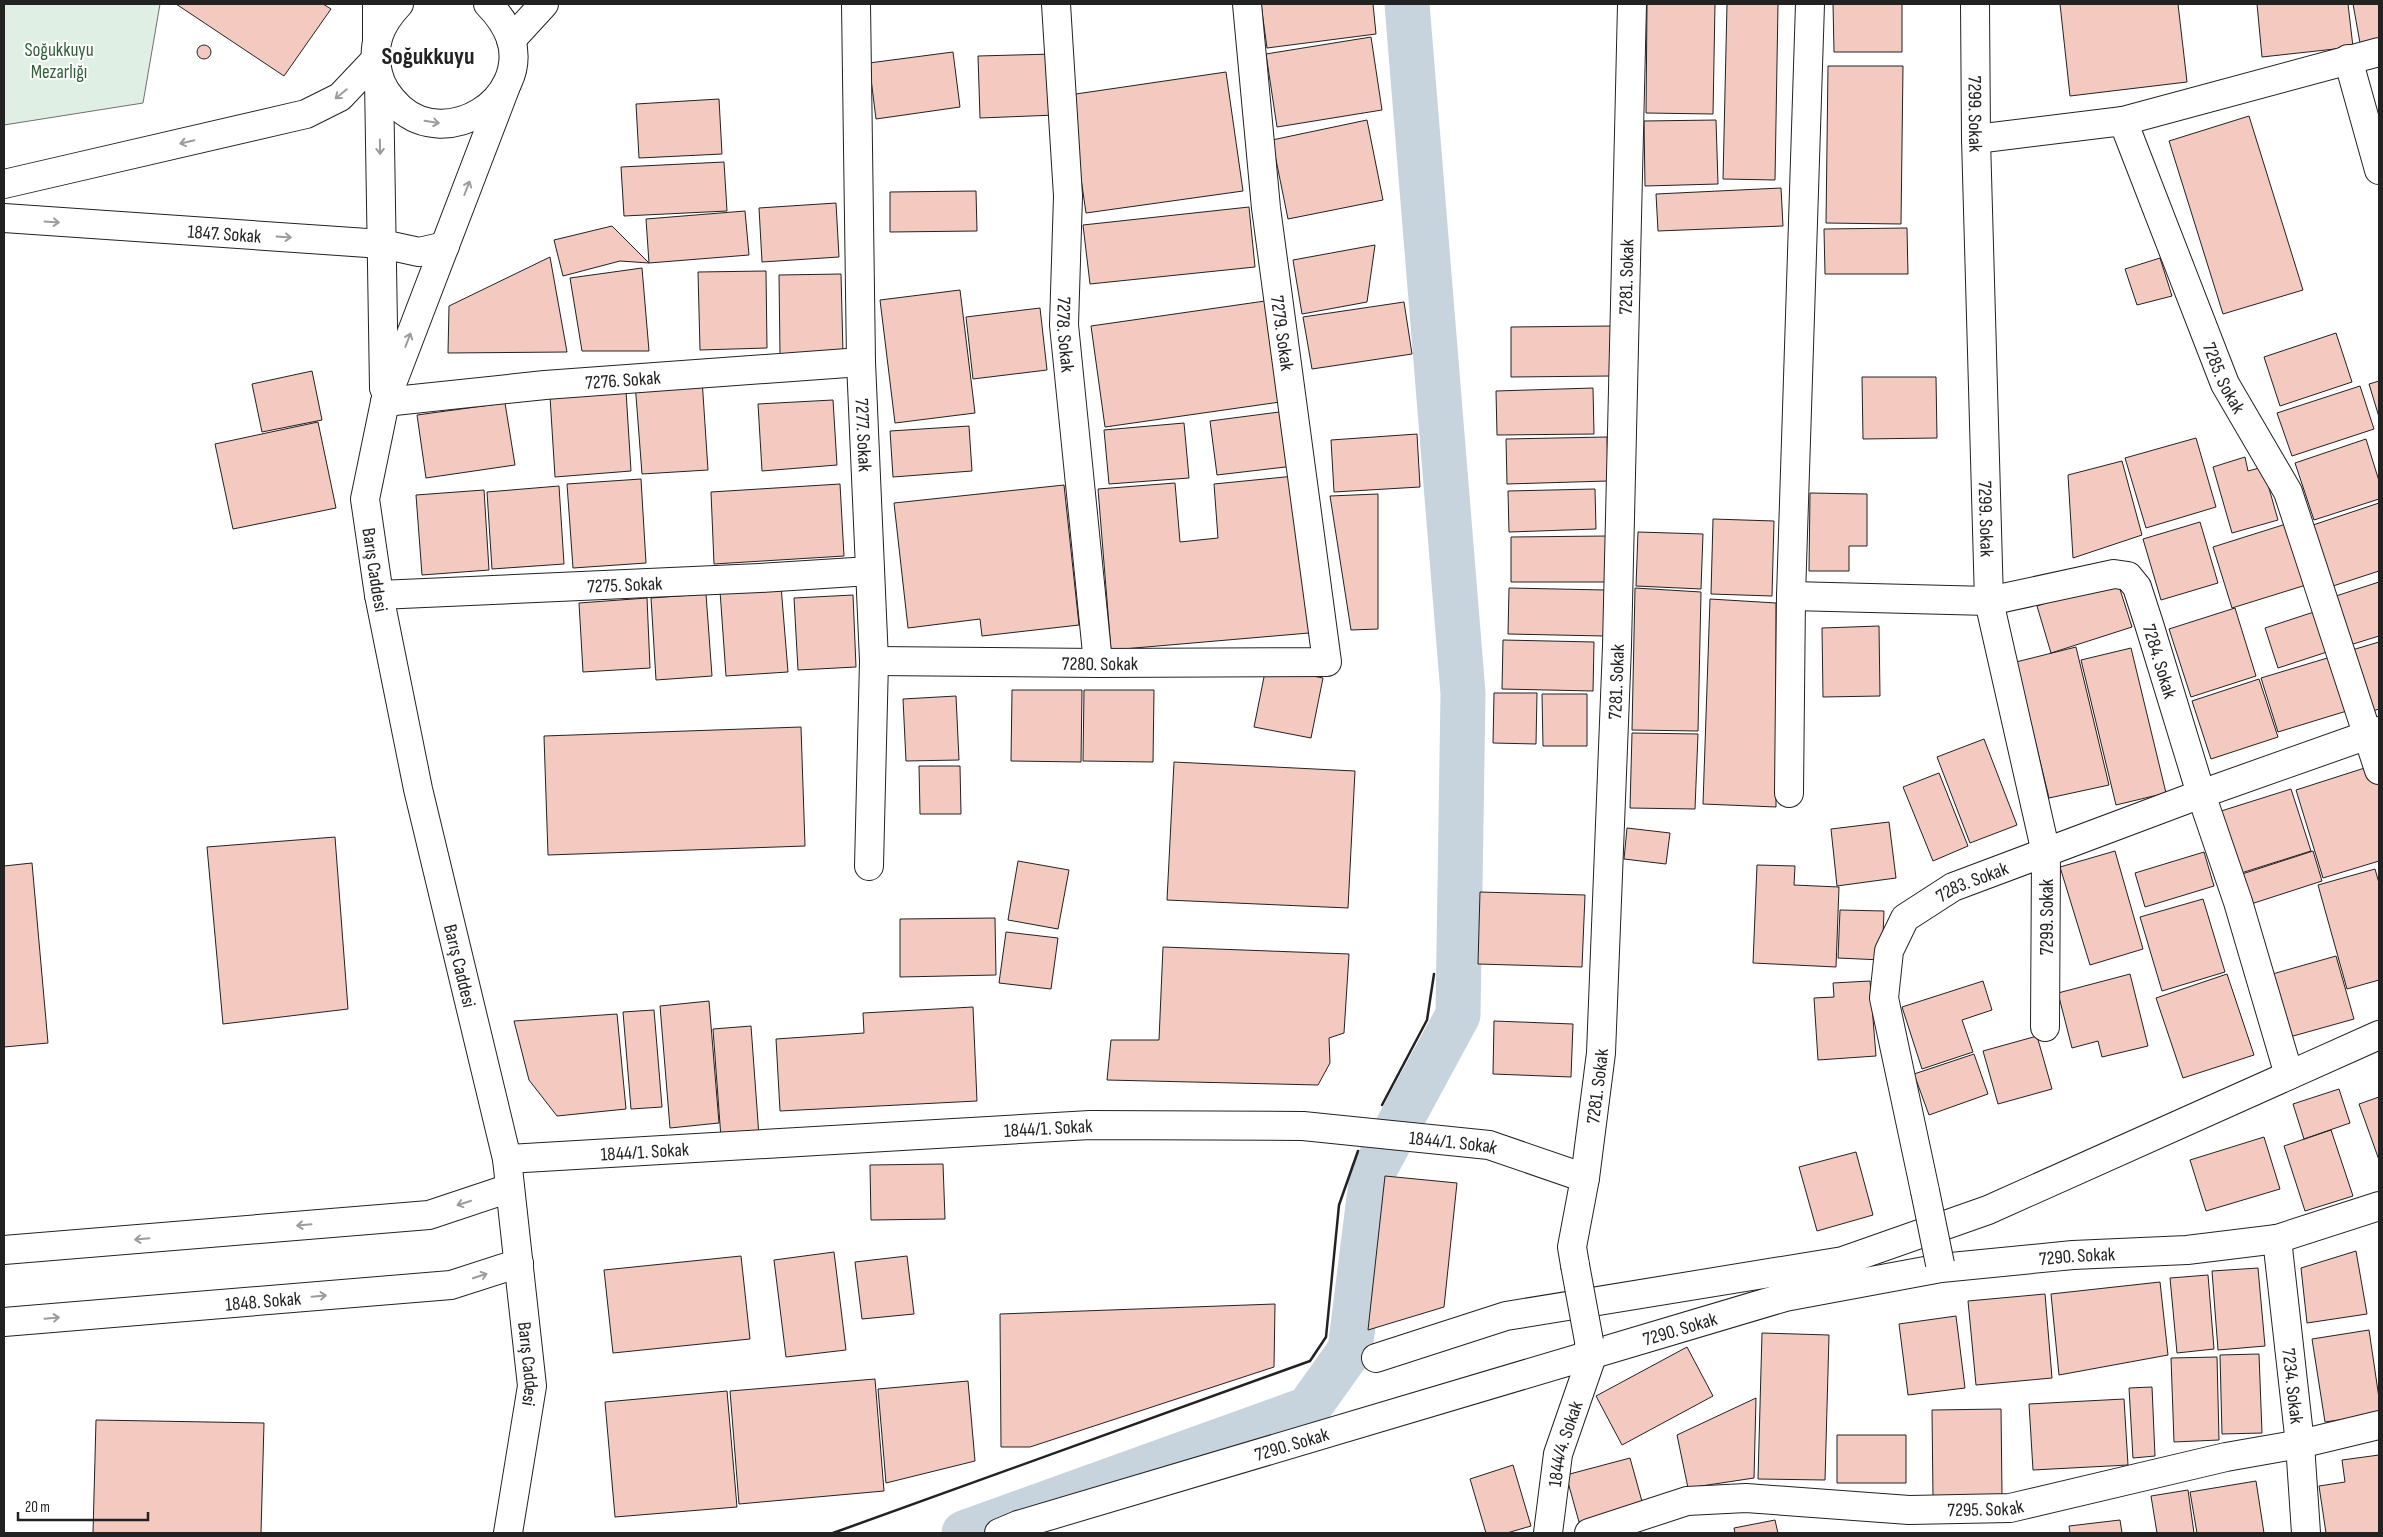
<svg xmlns="http://www.w3.org/2000/svg" width="2383" height="1537" font-family="'Sofia Sans Condensed',sans-serif">
  <style>
    .green { fill: #e0efe3; stroke: #6f6f6f }
    .lines { fill: none; stroke-linecap: round; stroke-linejoin: round }
    .canal { stroke: #c7d3dd; stroke-width: 45 }
    .building { fill: #f3c9c0; stroke: #222 }
    .minor-casing { stroke: #222; stroke-width: 30 }
    .major-casing { stroke: #222; stroke-width: 30 }
    .minor { stroke: #fff; stroke-width: 28 }
    .major { stroke: #fff; stroke-width: 28 }
    .minor-bridge-casing { stroke: #222; stroke-width: 30; stroke-linecap: butt }
    .minor-bridge { stroke: #fff; stroke-width: 28 }
    .wall { stroke: #222; stroke-width: 2.5 }
    .oneway { stroke: #9c9c9c }
    .labels { text-anchor: middle; stroke-width: 4; stroke-linejoin: round; paint-order: stroke }
    .park-label { font-size: 19px; fill: #2f5e38; stroke: #fff }
    .street-label { font-size: 19px; fill: #222; stroke: #fff }
    .district-label { font-size: 24px; font-weight: bold; fill: #222; stroke: #fff }
  </style>
  <rect width="100%" height="100%" fill="#fff"/>
  <path class="green" d="M4 4H160L143 103 4 125Z"/>
  <g class="lines">
    <path class="canal" d="M964 1533 1308 1409 1350 1350 1372 1174 1458 1015 1463 693 1407 4"/>
  </g>
  <path class="building" d="M176 4H323L331 9 284 76Z
    M1261 4H1373L1376 34 1267 48Z
    M1647 4H1715L1713 114 1646 113Z
    M1727 4H1778L1775 180 1723 179Z
    M1833 4H1902V52H1834Z
    M2060 4H2178L2187 82 2070 96Z
    M2257 4H2348L2353 47 2262 57Z
    M2353 4H2379V40L2360 43Z
    M1371 37 1382 110 1277 127 1266 54Z
    M197 52a7 7 0 1 1 14 0a7 7 0 1 1-14 0Z
    M953 52 960 107 876 119 869 63Z
    M1054 54 1056 115 980 118 978 56Z
    M1828 66H1903L1901 224 1826 223Z
    M1226 72 1243 191 1086 213 1069 95Z
    M719 99 722 154 639 158 636 104Z
    M2249 116 2303 290 2223 314 2169 141Z
    M1367 120 1383 200 1288 219 1272 140Z
    M1716 120 1718 184 1645 186 1644 121Z
    M724 162 727 211 624 216 621 167Z
    M1781 188 1783 226 1658 231 1656 194Z
    M976 191 977 231 890 232V192Z
    M836 203 839 257 762 262 759 208Z
    M1249 207 1255 267 1090 284 1083 225Z
    M745 211 749 255 649 263 646 219Z
    M612 226 649 263 620 261 563 276 554 240Z
    M1907 228 1908 274H1825L1824 229Z
    M1375 245 1367 302 1302 314 1293 260Z
    M550 257 567 352 448 353 449 306Z
    M2160 258 2172 296 2137 305 2125 269Z
    M642 268 649 351H582L570 278Z
    M766 271 767 348 700 350 698 272Z
    M841 274 843 353 780 355 779 275Z
    M960 290 975 413 895 423 880 300Z
    M1265 301 1280 402 1105 427 1091 326Z
    M1404 302 1412 354 1312 369 1303 317Z
    M1040 308 1047 370 973 379 966 317Z
    M1612 326V376L1511 377V327Z
    M2336 333 2352 382 2280 406 2264 357Z
    M312 371 322 420 262 432 252 384Z
    M1862 377H1936L1937 438 1863 439Z
    M702 379 708 470 642 474 635 383Z
    M2379 381V417L2369 384Z
    M2360 386 2374 429 2292 456 2277 413Z
    M1593 388 1594 434 1497 435 1496 391Z
    M626 391 631 471 555 477 550 397Z
    M833 400 837 465 762 471 758 404Z
    M505 403 515 465 426 478 417 415Z
    M1287 411 1294 466 1217 475 1210 421Z
    M318 422 336 508 233 529 215 444Z
    M1184 423 1189 478 1109 484 1104 430Z
    M969 426 972 471 893 477 890 431Z
    M1417 434 1420 487 1334 492 1331 440Z
    M1607 437 1608 481 1507 484 1506 439Z
    M2196 438 2216 507 2146 528 2125 458Z
    M2366 439 2379 481V499L2314 520 2295 463Z
    M2245 457 2248 471 2263 467 2278 520 2232 533 2213 467Z
    M2122 461 2142 535 2073 558 2068 475Z
    M1295 476 1309 633 1111 650 1098 489 1175 483 1180 542 1218 538 1214 484Z
    M641 479 646 563 573 568 567 484Z
    M840 484 844 556 714 564 711 492Z
    M1064 485 1079 625 982 636 980 619 908 628 894 503Z
    M559 486 564 564 492 569 487 492Z
    M1595 489 1596 529 1509 532 1508 491Z
    M484 490 489 570 422 575 416 495Z
    M1810 493 1867 494V546H1849V571H1809Z
    M1378 494V629L1351 630 1330 496Z
    M2379 503V571L2333 586 2313 525Z
    M1713 519 1774 521 1772 596 1711 594Z
    M2200 522 2218 583 2161 600 2143 539Z
    M2286 524 2306 585 2232 608 2213 547Z
    M1638 532 1703 534 1701 589 1636 586Z
    M1607 536V582H1511V537Z
    M2117 580 2132 627 2051 653 2037 606Z
    M2379 582V636L2350 645 2336 596Z
    M781 586 788 672 726 676 720 591Z
    M1509 588 1605 590 1604 636 1508 634Z
    M1635 588 1701 592 1698 731 1632 730Z
    M706 594 712 676 656 680 651 598Z
    M853 595 856 667 798 670 794 598Z
    M647 598 650 668 583 672 579 603Z
    M1710 599 1776 603V807L1703 804Z
    M2235 608 2256 676 2191 697 2169 629Z
    M2317 611 2330 651 2278 668 2265 628Z
    M1879 626 1880 696 1823 697 1822 628Z
    M1503 640 1594 642 1593 691 1502 689Z
    M2379 642V709L2370 712 2352 650Z
    M2076 647 2109 785 2049 798 2016 662Z
    M2131 648 2166 793 2116 805 2081 660Z
    M2334 656 2350 710 2278 732 2261 678Z
    M1266 667 1323 678 1311 738 1254 727Z
    M2259 679 2278 737 2211 759 2192 701Z
    M1012 690H1082L1081 762 1011 761Z
    M1084 690H1154L1153 762 1083 761Z
    M1494 693H1537L1536 744 1493 743Z
    M1542 694H1587V746H1543Z
    M956 696 959 760 906 761 903 699Z
    M801 727 805 846 548 855 544 736Z
    M1632 733 1698 734 1695 809 1630 808Z
    M1984 739 2017 825 1970 843 1937 757Z
    M1174 762 1355 771 1348 908 1167 900Z
    M2374 765 2379 783V861L2323 878 2296 790Z
    M919 766H960L961 814H920Z
    M1939 773 1968 846 1933 861 1903 787Z
    M2291 789 2311 851 2238 874 2218 812Z
    M1889 822 1896 878 1837 886 1831 829Z
    M1627 828 1670 833 1666 864 1624 859Z
    M335 837 348 1009 223 1024 207 847Z
    M2115 851 2143 949 2090 965 2060 867Z
    M2313 851 2322 881 2248 905 2239 875Z
    M2204 852 2214 886 2145 907 2135 873Z
    M1018 861 1069 870 1058 929 1008 920Z
    M32 863 48 1043 4 1047V866Z
    M1757 865 1795 866 1794 885 1839 887 1836 967 1753 963Z
    M2375 869 2379 883V980L2347 989 2318 885Z
    M1480 892 1585 895 1582 967 1478 964Z
    M2203 899 2225 972 2162 991 2140 917Z
    M1840 910 1884 911 1882 960 1838 958Z
    M995 918 996 975 900 977V919Z
    M1006 932 1058 938 1051 989 999 983Z
    M1163 947 1349 954 1344 1033 1329 1038 1330 1063 1318 1085 1107 1080 1111 1040H1159Z
    M2336 956 2354 1019 2286 1038 2269 975Z
    M2130 974 2148 1046 2102 1057 2098 1041 2072 1048 2058 993Z
    M2227 974 2254 1055 2183 1078 2156 998Z
    M1870 981 1876 1056 1818 1060 1814 998 1834 997 1833 983Z
    M1983 981 1992 1010 1962 1020 1973 1052 1922 1069 1902 1007Z
    M709 1001 719 1123 670 1128 660 1006Z
    M973 1007 977 1101 780 1111 776 1039 864 1033 863 1013Z
    M654 1010 662 1107 631 1109 623 1012Z
    M617 1014 626 1109 557 1116 529 1080 514 1021Z
    M1494 1021 1573 1024 1571 1077 1493 1074Z
    M751 1026 759 1136 721 1138 713 1029Z
    M2037 1036 2052 1089 1998 1104 1983 1051Z
    M1974 1054 1988 1094 1929 1115 1914 1074Z
    M2339 1089 2350 1123 2304 1139 2293 1104Z
    M2379 1097V1160L2359 1104Z
    M2331 1130 2353 1196 2305 1211 2284 1146Z
    M2264 1137 2280 1189 2206 1211 2190 1160Z
    M1856 1152 1873 1215 1817 1231 1799 1167Z
    M943 1164 945 1219 871 1220 870 1165Z
    M1385 1176 1457 1183 1444 1307 1368 1330Z
    M2356 1251 2367 1314 2307 1323 2301 1268Z
    M834 1252 846 1350 786 1357 774 1260Z
    M741 1256 750 1339 613 1353 604 1270Z
    M907 1256 914 1314 862 1319 855 1262Z
    M2258 1268 2265 1346 2218 1350 2212 1271Z
    M2208 1275 2214 1349 2177 1353 2170 1278Z
    M2160 1282 2168 1355 2059 1375 2051 1294Z
    M2045 1294 2052 1378 1976 1385 1968 1301Z
    M1275 1304 1274 1367 1030 1447H1001L1000 1314Z
    M1956 1316 1965 1388 1908 1395 1899 1324Z
    M2369 1330 2379 1398V1414L2325 1422 2312 1339Z
    M1762 1333 1829 1335 1825 1480 1758 1479Z
    M1687 1347 1713 1396 1622 1445 1596 1396Z
    M2259 1354 2262 1433 2222 1434 2220 1355Z
    M2217 1357 2219 1440 2174 1442 2171 1358Z
    M875 1379 884 1491 739 1504 730 1391Z
    M968 1381 975 1461 886 1483 878 1389Z
    M2152 1387 2155 1456 2133 1458 2129 1388Z
    M727 1391 737 1507 615 1517 605 1402Z
    M1756 1398 1754 1478 1688 1488 1677 1435Z
    M2124 1399 2128 1465 2033 1470 2029 1404Z
    M2001 1409 2002 1495 1933 1497 1932 1410Z
    M96 1420 264 1423 261 1533H93Z
    M1837 1435H1906V1483H1837Z
    M2379 1455V1533H2326L2319 1486 2345 1482 2342 1460Z
    M1630 1458 1643 1505 1579 1522 1566 1475Z
    M1513 1465 1531 1526 1507 1533H1486L1470 1479Z
    M2256 1481 2264 1533H2197L2190 1492Z
    M2188 1490 2194 1533H2157L2151 1496Z
    M1775 1520 1778 1533H1735L1734 1528Z
    M2120 1520 2122 1533H2070L2069 1526Z"/>
  <g class="lines">
    <g class="minor-casing">
      <g id="minor">
        <path d="M377 4V38"/>
        <path id="s1" d="M856 4 861 362 874 661 869 866"/>
        <path id="s2" d="M1056 4 1068 196 1064 325 1098 663"/>
        <path id="s3" d="M1975 4 1976 139 1989 601 2046 853 2045 1027"/>
        <path d="M511 40 544 4"/>
        <path d="M2348 59 2379 170"/>
        <path d="M2123 121 2379 52"/>
        <path id="s4" d="M1976 139 2123 121 2225 384 2288 492 2379 770"/>
        <path d="M4 184 306 114 340 97 375 60"/>
        <path id="s5" d="M4 218 382 244 419 252 445 246"/>
        <path id="s6" d="M385 402 545 385 861 362"/>
        <path id="s7" d="M379 595 760 578 870 571"/>
        <path id="s8" d="M1791 596 1989 601 2114 574 2128 576 2137 587 2149 624 2201 794 2238 902 2289 1075"/>
        <path id="s9" d="M874 661 1098 663 1327 662 1266 208 1247 4"/>
        <path d="M1789 793 1791 596 1810 4"/>
        <path id="s10" d="M507 1159 1090 1125 1303 1126 1489 1145 1585 1178"/>
        <path id="s11" d="M1925 1191 1884 998 1889 951 1905 918 1953 887 2201 794 2379 731"/>
        <path id="s12" d="M2277 1239 2300 1444 2306 1533"/>
        <path id="s13" d="M1575 1265 1572 1247 1585 1178 1601 1053 1617 646 1632 4"/>
        <path d="M1376 1358 1506 1316 1843 1261 1988 1210 2379 1035"/>
        <path id="s14" d="M999 1533 1018 1525 1785 1297 1941 1268 2073 1255 2187 1250 2277 1239 2379 1206"/>
        <path id="s15" d="M1548 1533 1558 1454 1592 1356 1589 1344"/>
        <path id="s16" d="M1589 1533 1687 1501 1746 1498 1909 1510 2010 1508 2226 1457 2300 1444 2379 1425"/>
      </g>
    </g>
    <g class="major-casing">
      <g id="major">
        <path d="M399 4C380 24 371 45 378 73 381 87 389 98 400 108 447 150 529 101 511 39 506 25 498 14 488 4"/>
        <path d="M379 81 384 388"/>
        <path id="s17" d="M506 86 385 402 365 499 379 595 418 789 507 1159 532 1386 508 1533"/>
        <path d="M4 1250 429 1215 510 1188"/>
        <path id="s18" d="M4 1322 451 1285 519 1263"/>
      </g>
    </g>
    <use href="#minor" class="minor"/>
    <use href="#major" class="major"/>
    <g class="minor-bridge-casing">
      <path id="minor-bridge" d="M1925 1191 1940 1264
        M1575 1265 1589 1341"/>
    </g>
    <use href="#minor-bridge" class="minor-bridge"/>
    <path class="wall" d="M1382 1105 1427 1020 1434 974
      M833 1533 1310 1361 1326 1337 1339 1205 1358 1151"/>
  </g>
  <defs><path id="oneway-shaft" d="M-6 0H5M1.5-3L5.5 0L1.5 3" fill="none" stroke-width="1.6" stroke-linecap="round" stroke-linejoin="round" transform="scale(1.25)"/></defs>
  <g class="oneway">
    <use href="#oneway-shaft" transform="translate(341 94) rotate(141)"/>
    <use href="#oneway-shaft" transform="translate(432 122) rotate(9)"/>
    <use href="#oneway-shaft" transform="translate(187 142) rotate(167)"/>
    <use href="#oneway-shaft" transform="translate(380 147) rotate(89)"/>
    <use href="#oneway-shaft" transform="translate(467 188) rotate(-69)"/>
    <use href="#oneway-shaft" transform="translate(52 222) rotate(4)"/>
    <use href="#oneway-shaft" transform="translate(284 237) rotate(4)"/>
    <use href="#oneway-shaft" transform="translate(408 340) rotate(-69)"/>
    <use href="#oneway-shaft" transform="translate(464 1203) rotate(162)"/>
    <use href="#oneway-shaft" transform="translate(304 1225) rotate(175)"/>
    <use href="#oneway-shaft" transform="translate(142 1239) rotate(175)"/>
    <use href="#oneway-shaft" transform="translate(480 1276) rotate(-18)"/>
    <use href="#oneway-shaft" transform="translate(319 1296) rotate(-5)"/>
    <use href="#oneway-shaft" transform="translate(52 1318) rotate(-5)"/>
  </g>
  <g class="labels">
    <g class="park-label">
      <text x="59" y="56">Soğukkuyu<tspan x="59" dy="22">Mezarlığı</tspan></text>
    </g>
    <g class="street-label">
      <text dy="7" stroke="none"><textPath href="#s3" startOffset="110">7299. Sokak</textPath></text>
      <text dy="7" stroke="none"><textPath href="#s5" startOffset="221">1847. Sokak</textPath></text>
      <text dy="7" stroke="none"><textPath href="#s13" startOffset="991">7281. Sokak</textPath></text>
      <text transform="translate(1283 333) rotate(82)" y="7">7279. Sokak</text>
      <text dy="7" stroke="none"><textPath href="#s2" startOffset="331">7278. Sokak</textPath></text>
      <text dy="7" stroke="none"><textPath href="#s4" startOffset="424">7285. Sokak</textPath></text>
      <text dy="7" stroke="none"><textPath href="#s6" startOffset="239">7276. Sokak</textPath></text>
      <text dy="7" stroke="none"><textPath href="#s1" startOffset="431">7277. Sokak</textPath></text>
      <text dy="7" stroke="none"><textPath href="#s3" startOffset="515">7299. Sokak</textPath></text>
      <text dy="7" stroke="none"><textPath href="#s17" startOffset="509">Barış Caddesi</textPath></text>
      <text dy="7" stroke="none"><textPath href="#s7" startOffset="246">7275. Sokak</textPath></text>
      <text dy="7" stroke="none"><textPath href="#s8" startOffset="432">7284. Sokak</textPath></text>
      <text dy="7" stroke="none"><textPath href="#s9" startOffset="226">7280. Sokak</textPath></text>
      <text dy="7" stroke="none"><textPath href="#s13" startOffset="586">7281. Sokak</textPath></text>
      <text dy="7" stroke="none"><textPath href="#s11" startOffset="358">7283. Sokak</textPath></text>
      <text transform="translate(2046 917) rotate(-90)" y="7">7299. Sokak</text>
      <text dy="7" stroke="none"><textPath href="#s17" startOffset="914">Barış Caddesi</textPath></text>
      <text dy="7" stroke="none"><textPath href="#s13" startOffset="181">7281. Sokak</textPath></text>
      <text dy="7" stroke="none"><textPath href="#s10" startOffset="542">1844/1. Sokak</textPath></text>
      <text dy="7" stroke="none"><textPath href="#s10" startOffset="948">1844/1. Sokak</textPath></text>
      <text dy="7" stroke="none"><textPath href="#s10" startOffset="138">1844/1. Sokak</textPath></text>
      <text dy="7" stroke="none"><textPath href="#s14" startOffset="1116">7290. Sokak</textPath></text>
      <text dy="7" stroke="none"><textPath href="#s18" startOffset="260">1848. Sokak</textPath></text>
      <text dy="7" stroke="none"><textPath href="#s14" startOffset="711">7290. Sokak</textPath></text>
      <text dy="7" stroke="none"><textPath href="#s17" startOffset="1319">Barış Caddesi</textPath></text>
      <text dy="7" stroke="none"><textPath href="#s12" startOffset="148">7234. Sokak</textPath></text>
      <text dy="7" stroke="none"><textPath href="#s14" startOffset="306">7290. Sokak</textPath></text>
      <text dy="7" stroke="none"><textPath href="#s15" startOffset="91">1844/4. Sokak</textPath></text>
      <text dy="7" stroke="none"><textPath href="#s16" startOffset="402">7295. Sokak</textPath></text>
    </g>
    <g class="district-label">
      <text x="428" y="64">Soğukkuyu</text>
    </g>
  </g>
  <rect width="2383" height="1537" fill="none" stroke="#222222" stroke-width="10"/>
  <path d="M18 1512v8h130v-8" fill="none" stroke="#222222" stroke-width="2.5"/>
  <text x="25" y="1512" font-size="15" fill="#222222" stroke="#ffffff" stroke-width="4" paint-order="stroke">20 m</text>
</svg>
